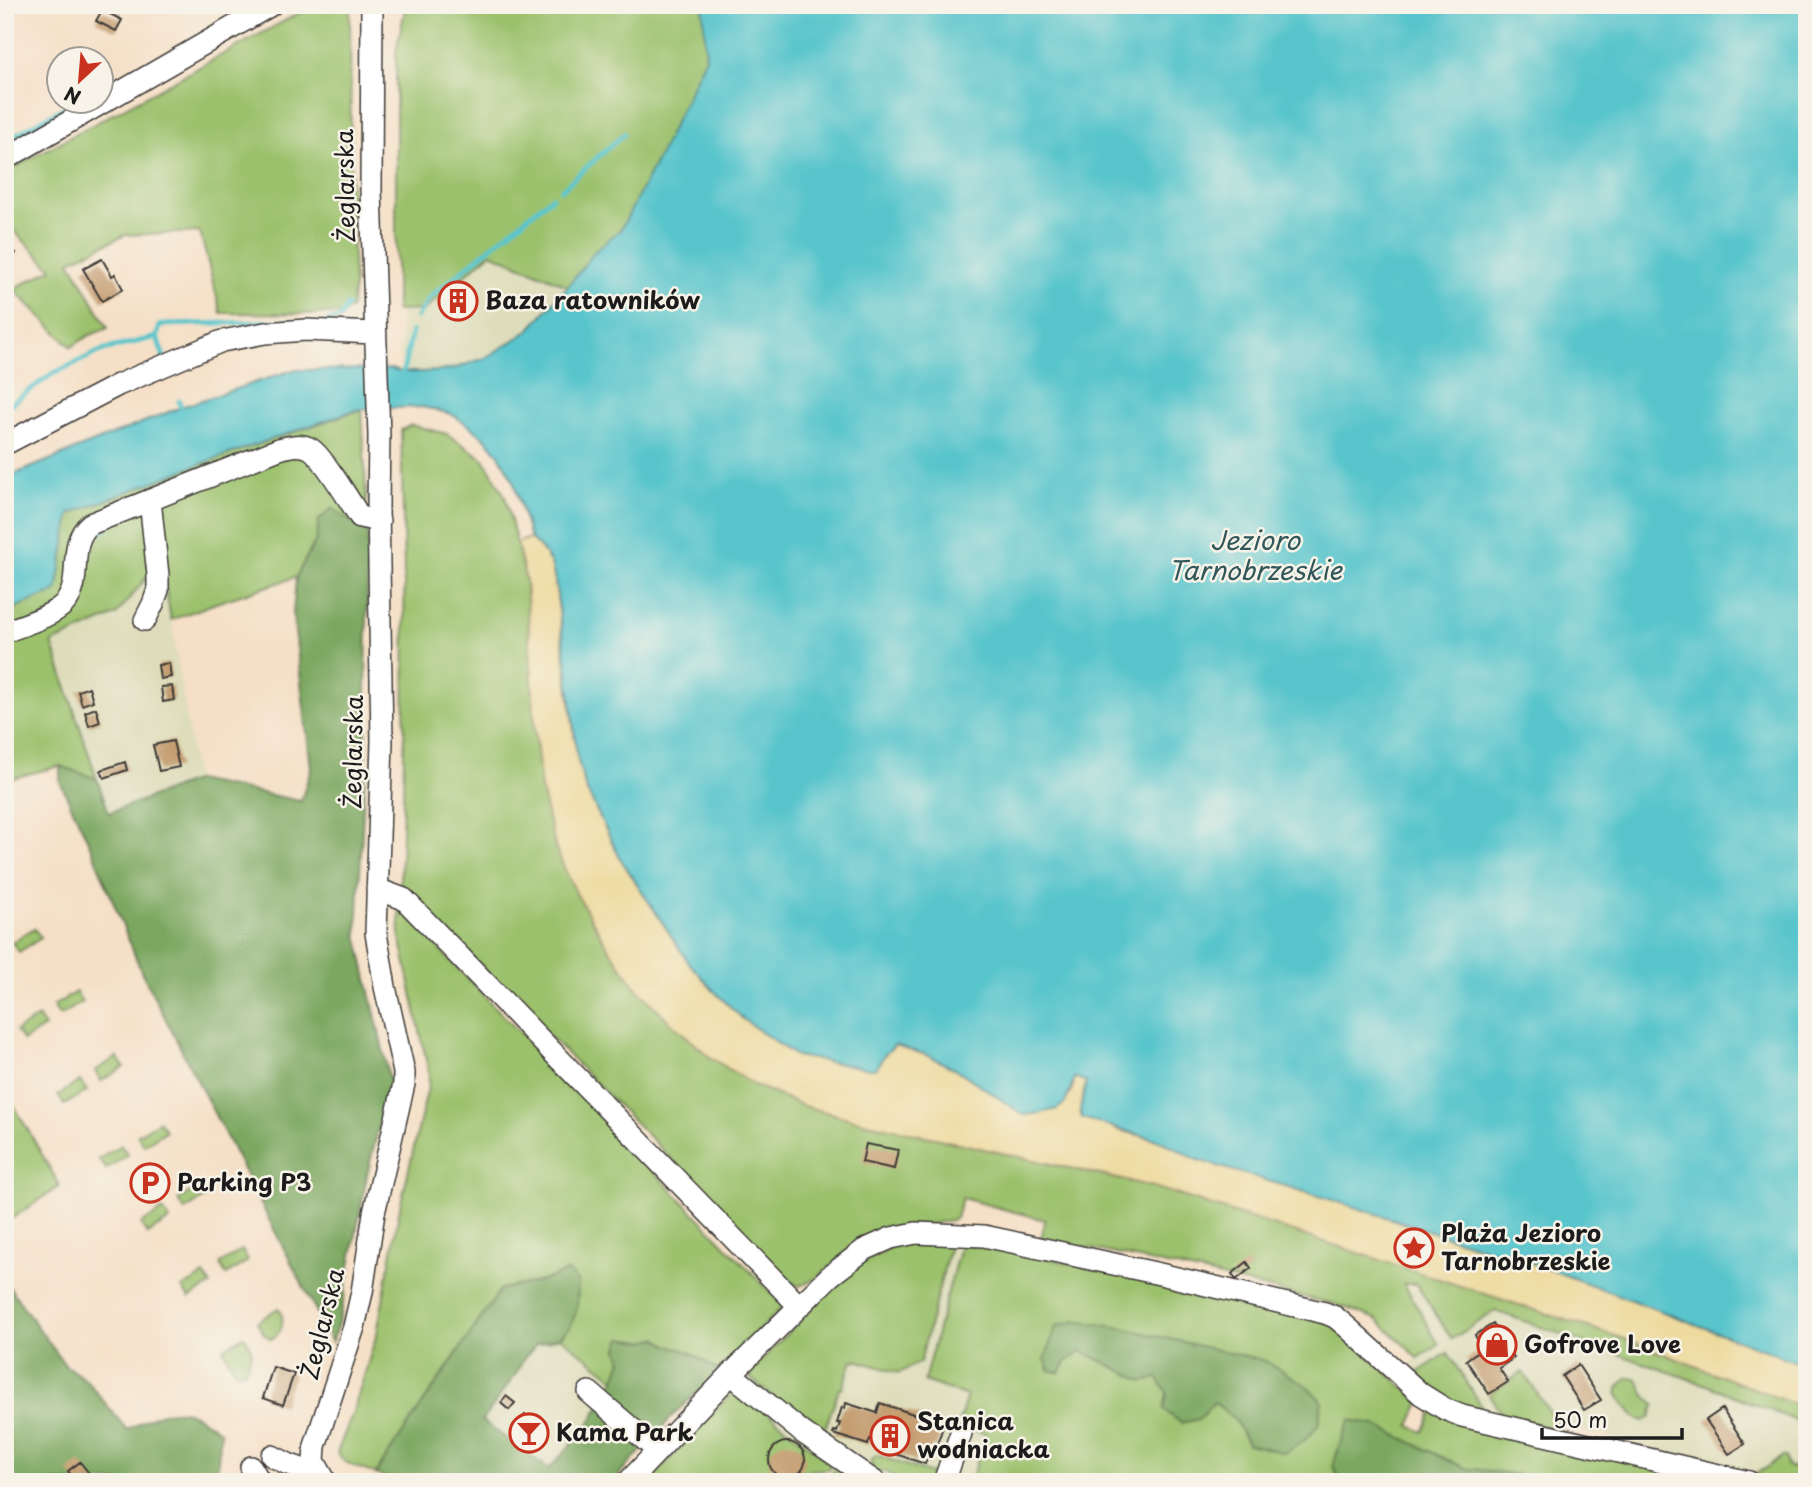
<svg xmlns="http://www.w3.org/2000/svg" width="1812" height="1487" font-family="'Playpen Sans',sans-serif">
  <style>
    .built { fill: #deddbb }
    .green { fill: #9bc16c; stroke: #5c6e44; stroke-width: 2 }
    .forest { fill: #7ca760; stroke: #4c623e; stroke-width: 2 }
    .sand { fill: #eeda9e; stroke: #857b5d; stroke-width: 2 }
    .water { fill: #58c5cc; stroke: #3a7074; stroke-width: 2 }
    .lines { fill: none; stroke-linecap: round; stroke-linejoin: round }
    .stream { stroke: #58c5cc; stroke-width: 5 }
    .building { fill: #c59e72 }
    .minor-casing { stroke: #3d3936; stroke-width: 24 }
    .minor { stroke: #fff; stroke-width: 21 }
    .labels { text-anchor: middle; stroke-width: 5; stroke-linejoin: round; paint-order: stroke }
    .street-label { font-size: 24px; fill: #1c1c1c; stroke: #f7f3e8 }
    .poi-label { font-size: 24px; font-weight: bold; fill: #1c1c1c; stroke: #f7f3e8; text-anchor: start }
    .water-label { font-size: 26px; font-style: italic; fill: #31575a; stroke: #f7f3e8 }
  </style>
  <rect width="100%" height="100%" fill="#f7f3e8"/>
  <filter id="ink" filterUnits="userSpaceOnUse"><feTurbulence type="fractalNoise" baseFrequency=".0143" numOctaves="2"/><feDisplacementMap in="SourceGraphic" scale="14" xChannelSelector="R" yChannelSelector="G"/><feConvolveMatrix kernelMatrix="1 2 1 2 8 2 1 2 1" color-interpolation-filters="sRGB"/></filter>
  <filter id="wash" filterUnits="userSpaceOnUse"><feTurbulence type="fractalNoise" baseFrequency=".00686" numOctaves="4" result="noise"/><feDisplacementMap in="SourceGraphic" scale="28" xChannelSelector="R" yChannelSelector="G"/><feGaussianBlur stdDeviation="1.57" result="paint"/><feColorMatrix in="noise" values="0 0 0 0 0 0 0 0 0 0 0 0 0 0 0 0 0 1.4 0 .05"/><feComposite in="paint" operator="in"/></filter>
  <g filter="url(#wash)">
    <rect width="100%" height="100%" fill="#f5e0c7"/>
    <path class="built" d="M491 253 568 286 528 331 485 358 470 364 441 371 401 372 400 311 424 310Z
      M162 559 196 780 109 813 52 643 116 615Z
      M951 1242 1057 1266 982 1482H650L841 1281Z
      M1401 1285 1447 1295 1588 1343 1712 1387 1807 1425V1482H1791L1445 1398 1405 1367 1438 1345Z
      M560 1337 615 1379 588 1426 549 1469 482 1421 515 1375 525 1357 537 1344Z"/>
    <path class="green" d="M314 5H350L351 192 354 287 351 309 340 314 221 313 200 232 125 235 70 261 108 328 88 336 71 347 13 289 52 269 5 222V172Z
      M406 5H730L744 101 580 272 568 286 491 253 424 310 396 311V51Z
      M362 409 368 533 319 520 316 540 296 577 216 603 171 620 161 560 116 615 52 643 97 779 60 766 5 780V612L57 590 70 514 192 467Z
      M411 425 447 434 484 459 505 496 526 581 535 729 541 789 556 850 637 988 670 1022 710 1057 754 1085 804 1106 859 1121 1154 1187 1625 1339 1807 1409V1425L1712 1387 1495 1311 1452 1339 1416 1284H1404L1439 1345 1418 1358 1377 1319 1341 1306 1209 1274 1041 1238 1045 1220 962 1198 956 1218C931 1228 901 1222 875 1233 847 1245 829 1277 799 1286L786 1280 689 1177 402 887 400 884C407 732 405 581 401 430Z
      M399 905 415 924 784 1306 718 1370C710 1366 696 1355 689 1352 675 1347 670 1348 657 1338L643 1341 630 1339 618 1349 622 1360 615 1379 560 1337 571 1326 569 1271 542 1281 501 1289 375 1474C363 1469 343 1465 337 1453L353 1412 377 1333 400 1207 428 1087 429 1074 400 936Z
      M34 928 41 938 19 952 12 942Z
      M76 992 82 1002 60 1016 53 1006Z
      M38 1017 45 1027 23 1041 16 1031Z
      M117 1057 124 1067 101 1081 95 1071Z
      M80 1081 87 1091 64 1105 58 1095Z
      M5 1090 60 1186 5 1223Z
      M159 1121 166 1131 144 1145 137 1135Z
      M121 1145 128 1155 106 1169 99 1159Z
      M200 1186 207 1196 185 1210 178 1200Z
      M163 1210 170 1220 147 1234 141 1224Z
      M951 1242 920 1362 899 1373 856 1360 852 1361 842 1389H839L822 1437 750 1378 751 1371 841 1278 854 1267 898 1243Z
      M961 1243 1033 1255 1330 1322 1420 1402 1410 1426 1423 1432 1433 1410 1715 1482H970L986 1434 958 1425 967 1396 924 1381Z
      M242 1250 248 1261 226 1275 220 1264Z
      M204 1275 211 1285 189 1298 182 1288Z
      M278 1308 281 1311C284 1322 283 1333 271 1339L264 1334 257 1322Z
      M243 1336 246 1338 252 1351 246 1370 242 1372 235 1371 223 1349Z
      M1448 1353 1486 1413 1460 1406 1412 1376Z
      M1523 1372 1562 1431 1503 1417 1489 1394Z
      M1629 1378C1645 1379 1638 1388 1646 1397 1649 1399 1652 1401 1655 1404L1651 1416 1644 1421C1636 1419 1635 1417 1630 1411 1620 1398 1608 1391 1629 1378Z
      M736 1388 831 1463 828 1469 809 1470 775 1479 769 1478 766 1482H648Z
      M877 1455 934 1475 940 1482H900L885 1471 879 1473 872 1469 871 1461 874 1457Z
      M1782 1457H1785L1787 1466 1807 1473V1482H1782L1753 1476Z
      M839 1467C845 1471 847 1473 845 1482H801L811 1475 827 1476Z"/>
    <path class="forest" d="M332 508 368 533 365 771 357 934 390 1081 367 1175 341 1314 332 1342 142 973 91 847 60 782V766L97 779 109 813 196 780 301 801 311 768 293 614 296 577 316 540 319 520Z
      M568 1271 578 1282 577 1309 571 1326 560 1337 537 1344 525 1357 515 1375 482 1421 549 1469 588 1426 615 1379 622 1360 618 1349 621 1338 643 1341 657 1338C670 1348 675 1347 689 1352 696 1355 710 1366 718 1370L713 1378 679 1409 613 1482H397L375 1474 501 1289 542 1281Z
      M5 1281 65 1365 87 1381 127 1430C145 1420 171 1404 192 1414 202 1418 212 1426 221 1432L216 1479 212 1482H5Z
      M1076 1321 1118 1327 1265 1361 1306 1385 1322 1401 1318 1425 1305 1440 1285 1453 1248 1444 1235 1420 1214 1402 1199 1419 1181 1423 1164 1410 1167 1392 1157 1378 1144 1382 1081 1351 1066 1362 1060 1373 1049 1370 1045 1359 1056 1326Z
      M1350 1420 1375 1425 1465 1468 1576 1482H1341L1333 1466 1342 1438Z"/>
    <path class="sand" d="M530 538 542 550 551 563 555 580 577 757 586 789 620 858 689 963 714 991 743 1019 796 1056 870 1069H875L886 1053 895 1045 930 1056 962 1073 1024 1115C1054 1109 1068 1112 1075 1077L1086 1082 1080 1111 1118 1130 1161 1141 1198 1160 1329 1199 1541 1266 1807 1366V1409L1625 1339 1154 1187 859 1121 804 1106 754 1085 710 1057 670 1022 637 988 609 949 576 893 556 850 541 789 535 729 526 581 517 543Z"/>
    <path class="water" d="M703 5H1807V1366L1541 1266 1329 1199 1198 1160 1161 1141 1082 1118 1080 1111 1086 1082 1075 1077 1065 1103 1057 1109 1040 1113 1024 1115 962 1073 930 1056 895 1045 886 1053 875 1069H870L796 1056 743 1019 714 991 689 963 620 858 586 789 577 757 568 674 555 580 551 563 542 550 530 538 513 480 498 453 487 440 471 427 451 414 423 407 362 409 352 411 192 467 70 514 57 591 5 612V478L181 407 293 370 391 369 401 372H420L441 371 456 368 485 358 511 342 528 331 568 286 594 252 621 229 660 154 706 57Z"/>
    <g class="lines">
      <path class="stream" d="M5 141 74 102
        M561 190 624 134
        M417 317 430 297 552 197
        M326 322 340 318 347 306
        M164 358 157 337 160 325 292 321
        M403 372 412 331
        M179 401 181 407
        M5 408 52 374 103 350 157 337
        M86 564 90 538 107 528
        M70 612 79 601 81 595"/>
    </g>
    <g id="blocks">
      <path class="building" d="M105 5H125L121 13Z
        M102 10 122 20 116 31 96 21Z
        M5 243 16 253 5 264Z
        M102 259 112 276 115 274 123 289 102 301 83 269Z
        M457 288 470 306 459 314 446 297Z
        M169 663 171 677 160 679 158 665Z
        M172 686 174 700 163 702 161 687Z
        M89 687 93 701 82 705 78 691Z
        M96 708 100 722 89 726 85 712Z
        M173 741 179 767 159 771 153 745Z
        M125 762 127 770 104 778 101 770Z
        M866 1144 898 1150 894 1169 862 1162Z
        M1247 1262 1251 1268 1236 1280 1232 1274Z
        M1493 1324 1514 1358 1499 1368 1508 1382 1489 1394 1466 1360 1481 1349 1475 1335Z
        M1578 1365 1601 1400 1584 1410 1562 1376Z
        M273 1367 294 1374 283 1405 263 1398Z
        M506 1396 515 1403 509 1410 501 1403Z
        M846 1403 877 1413 880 1403 944 1424 936 1447 932 1446 925 1464 875 1447 877 1441 870 1439 868 1445 833 1434 834 1431 837 1432 840 1423H837L842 1407 845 1408Z
        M1722 1409 1745 1444 1729 1454 1706 1420Z
        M525 1415 545 1430 534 1444 524 1446 515 1439 514 1429Z
        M769 1460a18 18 0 1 1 36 0a18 18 0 1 1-36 0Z
        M80 1462 96 1482H76L68 1471Z"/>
    </g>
  </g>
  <g filter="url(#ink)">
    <use href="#blocks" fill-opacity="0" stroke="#3d3936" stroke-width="2"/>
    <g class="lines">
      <g class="minor-casing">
        <path id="minor" d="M5 159 271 5
          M5 444 118 385 222 341 265 333 306 330 374 333
          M145 620 153 604 158 590V575L150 500
          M5 632C22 625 51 617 64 604 85 582 65 545 90 524L279 449C290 446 301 443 311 449 324 458 350 502 360 517L379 521
          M377 889 404 899 799 1306
          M731 1374 802 1432 875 1482
          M589 1392 658 1451
          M272 1456 288 1464 321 1476
          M251 1467 260 1482
          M326 1482 314 1461 315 1446 354 1327 362 1292 374 1213 404 1084V1072L385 987 376 933 382 741 378 506 379 436 371 190 372 5
          M628 1482 731 1374 830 1276 864 1250 891 1238 916 1233 984 1236 1160 1274 1325 1313 1335 1317 1347 1327 1421 1394 1445 1409 1462 1416 1749 1482
          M944 1482 961 1433"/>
      </g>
      <use href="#minor" class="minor"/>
    </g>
  </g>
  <defs>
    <g id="building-ring" transform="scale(2.0125)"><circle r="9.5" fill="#f7f3e8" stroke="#c8321e" stroke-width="1.5"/><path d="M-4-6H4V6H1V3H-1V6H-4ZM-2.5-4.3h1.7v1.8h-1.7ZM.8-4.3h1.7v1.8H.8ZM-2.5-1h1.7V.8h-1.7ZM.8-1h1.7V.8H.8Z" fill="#c8321e"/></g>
    <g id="parking-ring" transform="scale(2.0125)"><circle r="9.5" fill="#f7f3e8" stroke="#c8321e" stroke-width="1.5"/><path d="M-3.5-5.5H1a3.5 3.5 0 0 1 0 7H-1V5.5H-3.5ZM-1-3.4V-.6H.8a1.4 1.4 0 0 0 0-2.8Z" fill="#c8321e"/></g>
    <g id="sight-ring" transform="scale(2.0125)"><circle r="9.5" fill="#f7f3e8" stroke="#c8321e" stroke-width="1.5"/><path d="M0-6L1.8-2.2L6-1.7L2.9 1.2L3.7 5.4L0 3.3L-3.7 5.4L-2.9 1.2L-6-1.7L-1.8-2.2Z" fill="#c8321e"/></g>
    <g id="shop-ring" transform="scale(2.0125)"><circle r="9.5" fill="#f7f3e8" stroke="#c8321e" stroke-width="1.5"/><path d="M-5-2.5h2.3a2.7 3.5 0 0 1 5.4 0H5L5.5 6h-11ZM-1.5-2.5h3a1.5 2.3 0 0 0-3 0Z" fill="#c8321e"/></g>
    <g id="bar-ring" transform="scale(2.0125)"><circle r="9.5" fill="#f7f3e8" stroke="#c8321e" stroke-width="1.5"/><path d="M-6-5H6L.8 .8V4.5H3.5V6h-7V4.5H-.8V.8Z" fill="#c8321e"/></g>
  </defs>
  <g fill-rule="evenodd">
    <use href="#building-ring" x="458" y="301"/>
    <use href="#parking-ring" x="150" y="1183"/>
    <use href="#sight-ring" x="1414" y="1248"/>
    <use href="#shop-ring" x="1497" y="1345"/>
    <use href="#bar-ring" x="529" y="1433"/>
    <use href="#building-ring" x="890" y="1436"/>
  </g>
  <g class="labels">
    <g class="street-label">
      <text transform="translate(346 186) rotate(-91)" y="8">Żeglarska</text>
      <text transform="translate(354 752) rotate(-89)" y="8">Żeglarska</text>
      <text transform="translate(323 1324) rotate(-76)" y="8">Żeglarska</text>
    </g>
    <g class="poi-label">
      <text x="485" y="309">Baza ratowników</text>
      <text x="177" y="1191">Parking P3</text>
      <text x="1441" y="1242">Plaża Jezioro<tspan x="1441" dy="28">Tarnobrzeskie</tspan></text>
      <text x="1524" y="1353">Gofrove Love</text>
      <text x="917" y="1430">Stanica<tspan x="917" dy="28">wodniacka</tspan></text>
      <text x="556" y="1441">Kama Park</text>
    </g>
    <g class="water-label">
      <text x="1255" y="550">Jezioro<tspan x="1255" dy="30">Tarnobrzeskie</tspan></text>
    </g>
  </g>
  <rect width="1812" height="1487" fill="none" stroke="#f7f3e8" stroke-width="28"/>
  <g transform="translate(80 80) rotate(206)"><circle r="33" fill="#f7f3e8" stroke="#9f9d96" stroke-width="2"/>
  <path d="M0-5L12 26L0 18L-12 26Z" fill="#c8321e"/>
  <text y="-10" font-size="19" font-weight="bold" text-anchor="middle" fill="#1c1c1c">N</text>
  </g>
  <path d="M1542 1428v10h140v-10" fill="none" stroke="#1c1c1c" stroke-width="3.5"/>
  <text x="1553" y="1428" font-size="21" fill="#1c1c1c" stroke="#f7f3e8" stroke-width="5" paint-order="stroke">50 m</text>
</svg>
